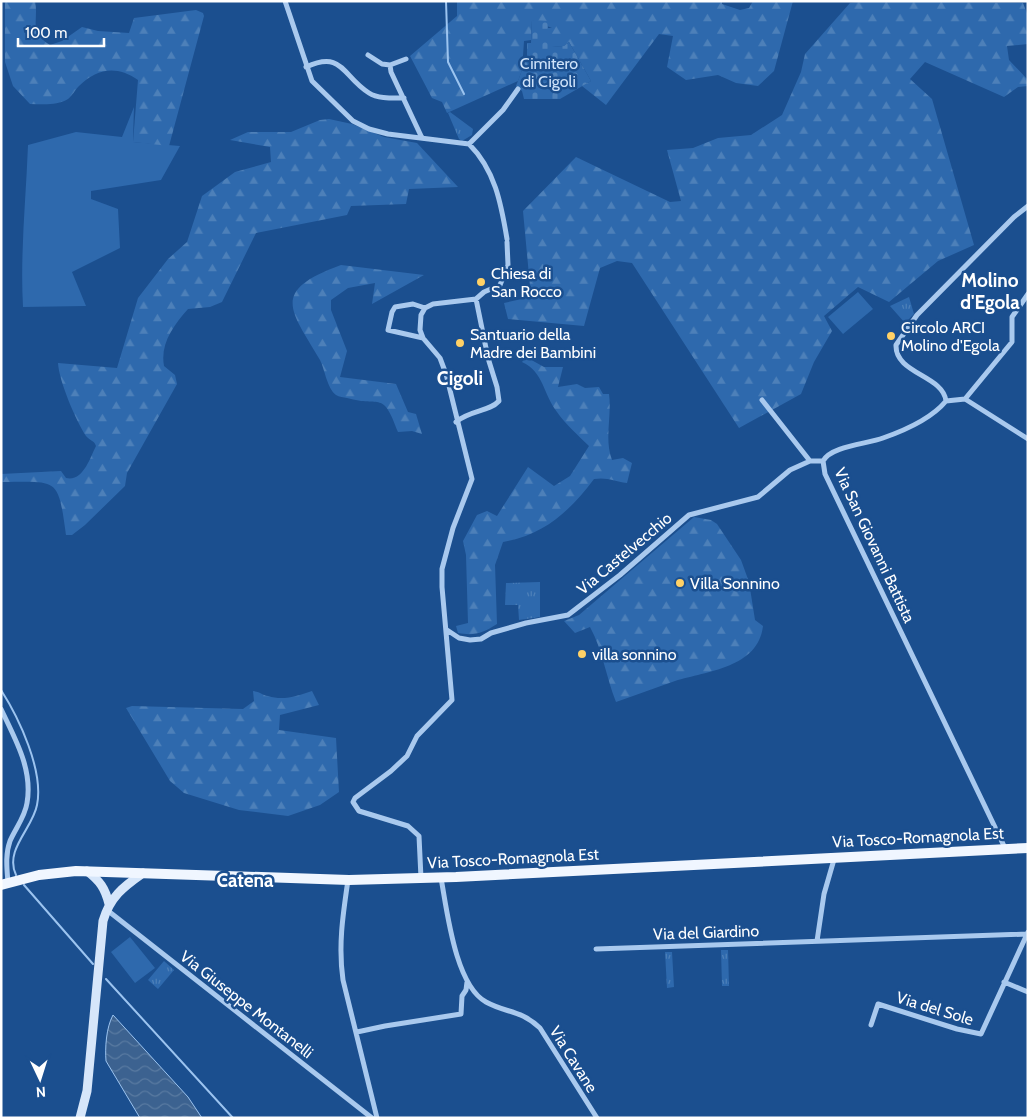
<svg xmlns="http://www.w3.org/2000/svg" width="1029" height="1119" font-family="Cabin,sans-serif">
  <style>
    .green { fill: #2e69ad }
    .forest { fill: url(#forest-firs) }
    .cemetery { fill: url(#cemetery-stones) }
    .park { fill: url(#park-tufts) }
    .water { fill: url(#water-waves); stroke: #9cc4f0 }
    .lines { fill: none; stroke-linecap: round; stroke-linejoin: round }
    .stream { stroke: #9cc4f0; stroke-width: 2 }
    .street { stroke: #a9c9ee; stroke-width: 5 }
    .secondary { stroke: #d6e6fa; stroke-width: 9 }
    .primary { stroke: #f0f6ff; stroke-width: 10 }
    .poi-dot { fill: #ffd166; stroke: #1b4f8f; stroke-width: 2 }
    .labels { text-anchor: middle; stroke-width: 5; stroke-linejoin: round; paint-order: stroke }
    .park-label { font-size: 16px; fill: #cfe3fa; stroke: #1b4f8f }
    .poi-label { font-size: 16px; fill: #fff; stroke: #1b4f8f; text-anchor: start }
    .street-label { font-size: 16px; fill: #fff; stroke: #1b4f8f }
    .quarter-label { font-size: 19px; font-weight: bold; fill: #fff; stroke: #1b4f8f }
  </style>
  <defs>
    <pattern id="forest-firs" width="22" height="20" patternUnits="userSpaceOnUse" patternTransform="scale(1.25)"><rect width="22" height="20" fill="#2e69ad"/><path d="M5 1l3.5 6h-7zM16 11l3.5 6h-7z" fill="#4d80b9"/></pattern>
    <pattern id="cemetery-stones" width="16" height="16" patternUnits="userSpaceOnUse" patternTransform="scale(1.25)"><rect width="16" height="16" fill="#2e69ad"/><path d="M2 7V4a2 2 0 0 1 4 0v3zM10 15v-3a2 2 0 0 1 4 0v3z" fill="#4d80b9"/></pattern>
    <pattern id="park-tufts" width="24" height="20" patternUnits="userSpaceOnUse" patternTransform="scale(1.25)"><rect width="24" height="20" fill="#2e69ad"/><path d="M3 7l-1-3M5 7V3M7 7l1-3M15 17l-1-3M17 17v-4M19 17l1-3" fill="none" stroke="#4d80b9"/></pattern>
    <pattern id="water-waves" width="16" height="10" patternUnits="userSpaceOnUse" patternTransform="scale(1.25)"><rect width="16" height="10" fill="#3c6290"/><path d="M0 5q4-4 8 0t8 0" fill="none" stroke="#597aa1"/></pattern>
  </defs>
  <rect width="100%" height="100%" fill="#1b4f8f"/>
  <path class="green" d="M134 107 133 142 180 146 161 180 91 191V199L118 209 120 248 72 272 86 306 23 307C20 253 26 199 28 145L76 132 122 137Z
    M858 292 873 309 843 334 828 317Z
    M130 937 155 968 135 983 111 952Z"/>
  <path class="forest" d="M5 1H35C39 21 28 32 50 45L62 41 82 27 98 31 129 33 134 18 196 10 203 13 204 16 169 146 133 142 138 80C117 65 97 68 79 86 75 90 72 96 68 99 57 106 42 104 30 104L13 86 5 62Z
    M457 1H722V4L740 10 749 8 753 1H793L774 71 758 86 736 83 718 75 686 80 667 67 673 36 659 34 606 105 582 86 591 81 569 42 564 46 552 47 547 40V32H552V28L532 20 531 40 524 41 522 70 518 81 447 113 442 102 432 98 410 56 457 16Z
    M871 1 1023 3 1028 16V44L1007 46 1009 60 1028 80V86L1018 87 1004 97 925 62 910 79 932 99 974 245 938 261 889 302 858 287 824 316 832 331 814 362 801 394 739 428 632 263 617 261 600 268 584 326 508 319 504 303 531 297 523 211 576 157 670 202 681 201 667 150 693 148 718 138 751 135 782 115 801 72 805 54 850 3Z
    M329 119 352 124 384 137 417 143 458 187 409 189 406 204 351 206 347 215 256 233 222 302 210 307 188 309C173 326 160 344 164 366L175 375 177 384 127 473 125 486 85 525 72 535H66C58 476 58 482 1 482V474L61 471 66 478C83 482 90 458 96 446 94 440 90 441 86 436 76 421 59 381 58 363L117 368 138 298 168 259 187 242 202 196 235 172 271 162 270 147 230 140 248 132H291L320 120Z
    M341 265 424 275 372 304 375 283 348 288 331 300V310L347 351 340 377 396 384 408 412 416 414 422 434 412 431 398 432C382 389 382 408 347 398 344 397 339 397 336 395 327 388 325 370 320 360 290 309 270 291 341 265Z
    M526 357 544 367H563L558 387 577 384 585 388 599 387 603 394H609C612 416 604 439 612 460L623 458 632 463 627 483C614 481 607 477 594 479 570 511 544 535 503 542L495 565 497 624C483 633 475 636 458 633L456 626 468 623 466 555 463 541 477 515 487 511 497 516 528 467 554 486 570 476 589 446C578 435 566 425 557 412 543 394 544 372 522 362Z
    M694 517 711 520 717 524 741 560 749 582 755 620 763 626C758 668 707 671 675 681 655 688 636 695 616 702 606 677 603 651 590 627L575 633 564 621 579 615Z
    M253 691C261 692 262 695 268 696 283 701 298 696 312 691L319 705 280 715 279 730 336 738 339 792 320 805 288 816 239 810 184 793 170 781 126 708 132 706 243 709 254 701Z"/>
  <path class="cemetery" d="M532 20 548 21V28H553V32H547V39L552 40V47L564 46 569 42 591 81 560 99H524L522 91 516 86 522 70 523 58 527 57V43H531Z"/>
  <path class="park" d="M450 112 473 129 472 135 462 141 459 139 448 113Z
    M909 297 914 314 905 323 890 306Z
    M540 582V617L519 620 518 605H505L506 583Z
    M721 950H728L729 986H722Z
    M665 952H672L674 987 667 988Z
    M164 961 174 970 158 989 148 980Z"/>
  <path class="water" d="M113 1015 188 1097 202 1118H140L106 1061C105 1048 106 1028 113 1015Z"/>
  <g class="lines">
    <path class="stream" d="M446 1 448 62 464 94
      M1 690C19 718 44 771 37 805 33 828 4 850 16 875
      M24 885 93 964
      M106 979 233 1118"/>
    <path class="street" d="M285 1 312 81 353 121 369 129 388 134 469 144C495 170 501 203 507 239
      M368 55 382 64 390 65 391 72 422 138
      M390 65 406 59
      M306 67C343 50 342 76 369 93 378 99 393 98 404 98
      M469 144 503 110 518 89
      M423 338 388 330 392 312 395 307 413 304 425 308
      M965 399 1012 342V317L1028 294
      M762 400 810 461
      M946 401C932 418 903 431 883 438 867 444 831 446 823 461L825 474 1005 848
      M946 401C943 375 895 374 896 345L917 315 1014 217 1028 206
      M946 401 965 399 1028 439
      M456 422C470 410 489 412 499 401L497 387 488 358 476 299
      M447 630 459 638 470 640 481 639 491 633 526 623 568 615 620 575 689 515 758 497 790 470 810 461H823
      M1 709C15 739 33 769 27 803 25 817 15 829 10 841 5 855 7 869 8 883
      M421 878 419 836 408 826 359 811 353 802 355 798 391 771 407 756 417 736 452 700 442 587V569L453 528 472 479 446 374 440 358 423 338 420 330 421 315 425 308 433 304 476 299 484 292 500 285 508 265 507 242
      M441 878C447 910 455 985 486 1002 506 1013 521 1010 540 1028L597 1118
      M348 880C343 914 338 946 343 980L377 1118
      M107 910 372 1118
      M817 941 824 894 835 856
      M596 949 1027 934
      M1004 982 1028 992
      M871 1025 878 1004 957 1029 981 1034 1028 932
      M357 1032 385 1026 461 1014 462 996 466 990 467 982"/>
    <path class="secondary" d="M87 871C100 881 105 888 109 904
      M80 1118 87 1091 103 921C110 897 123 887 143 873"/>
    <path class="primary" d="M1 885 39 875 76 871 349 880 456 877 1028 848"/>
  </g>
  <g class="poi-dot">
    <circle cx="481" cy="282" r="5"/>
    <circle cx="891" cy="336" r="5"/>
    <circle cx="460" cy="343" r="5"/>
    <circle cx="680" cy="583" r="5"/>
    <circle cx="582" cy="654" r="5"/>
  </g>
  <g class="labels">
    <g class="park-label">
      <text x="549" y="69">Cimitero<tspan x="549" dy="18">di Cigoli</tspan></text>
    </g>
    <g class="poi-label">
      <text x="491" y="279">Chiesa di<tspan x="491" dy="18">San Rocco</tspan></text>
      <text x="901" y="333">Circolo ARCI<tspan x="901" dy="18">Molino d'Egola</tspan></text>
      <text x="470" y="340">Santuario della<tspan x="470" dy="18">Madre dei Bambini</tspan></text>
      <text x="690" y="589">Villa Sonnino</text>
      <text x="592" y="660">villa sonnino</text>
    </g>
    <g class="street-label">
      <text transform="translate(875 545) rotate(65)" y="6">Via San Giovanni Battista</text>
      <text transform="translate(624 553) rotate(-40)" y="6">Via Castelvecchio</text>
      <text transform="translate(918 837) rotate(-3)" y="6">Via Tosco-Romagnola Est</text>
      <text transform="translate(513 858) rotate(-3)" y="6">Via Tosco-Romagnola Est</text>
      <text transform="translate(706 932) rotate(-2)" y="6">Via del Giardino</text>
      <text transform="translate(247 1004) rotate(38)" y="6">Via Giuseppe Montanelli</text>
      <text transform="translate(935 1008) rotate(17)" y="6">Via del Sole</text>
      <text transform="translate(574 1059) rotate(58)" y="6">Via Cavane</text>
    </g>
    <g class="quarter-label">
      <text x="990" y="287">Molino<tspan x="990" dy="22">d'Egola</tspan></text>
      <text x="460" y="385">Cigoli</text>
      <text x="245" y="887">Catena</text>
    </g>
  </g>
  <rect width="1029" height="1119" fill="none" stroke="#ffffff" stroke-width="5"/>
  <g transform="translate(40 1079) rotate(176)" stroke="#1b4f8f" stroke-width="4" paint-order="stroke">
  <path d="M0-4L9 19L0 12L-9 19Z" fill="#ffffff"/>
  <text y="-8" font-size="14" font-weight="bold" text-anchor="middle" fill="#ffffff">N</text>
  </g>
  <path d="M18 38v8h86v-8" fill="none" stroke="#ffffff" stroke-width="2.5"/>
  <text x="25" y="38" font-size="15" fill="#ffffff" stroke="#1b4f8f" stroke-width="4" paint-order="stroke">100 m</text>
</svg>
